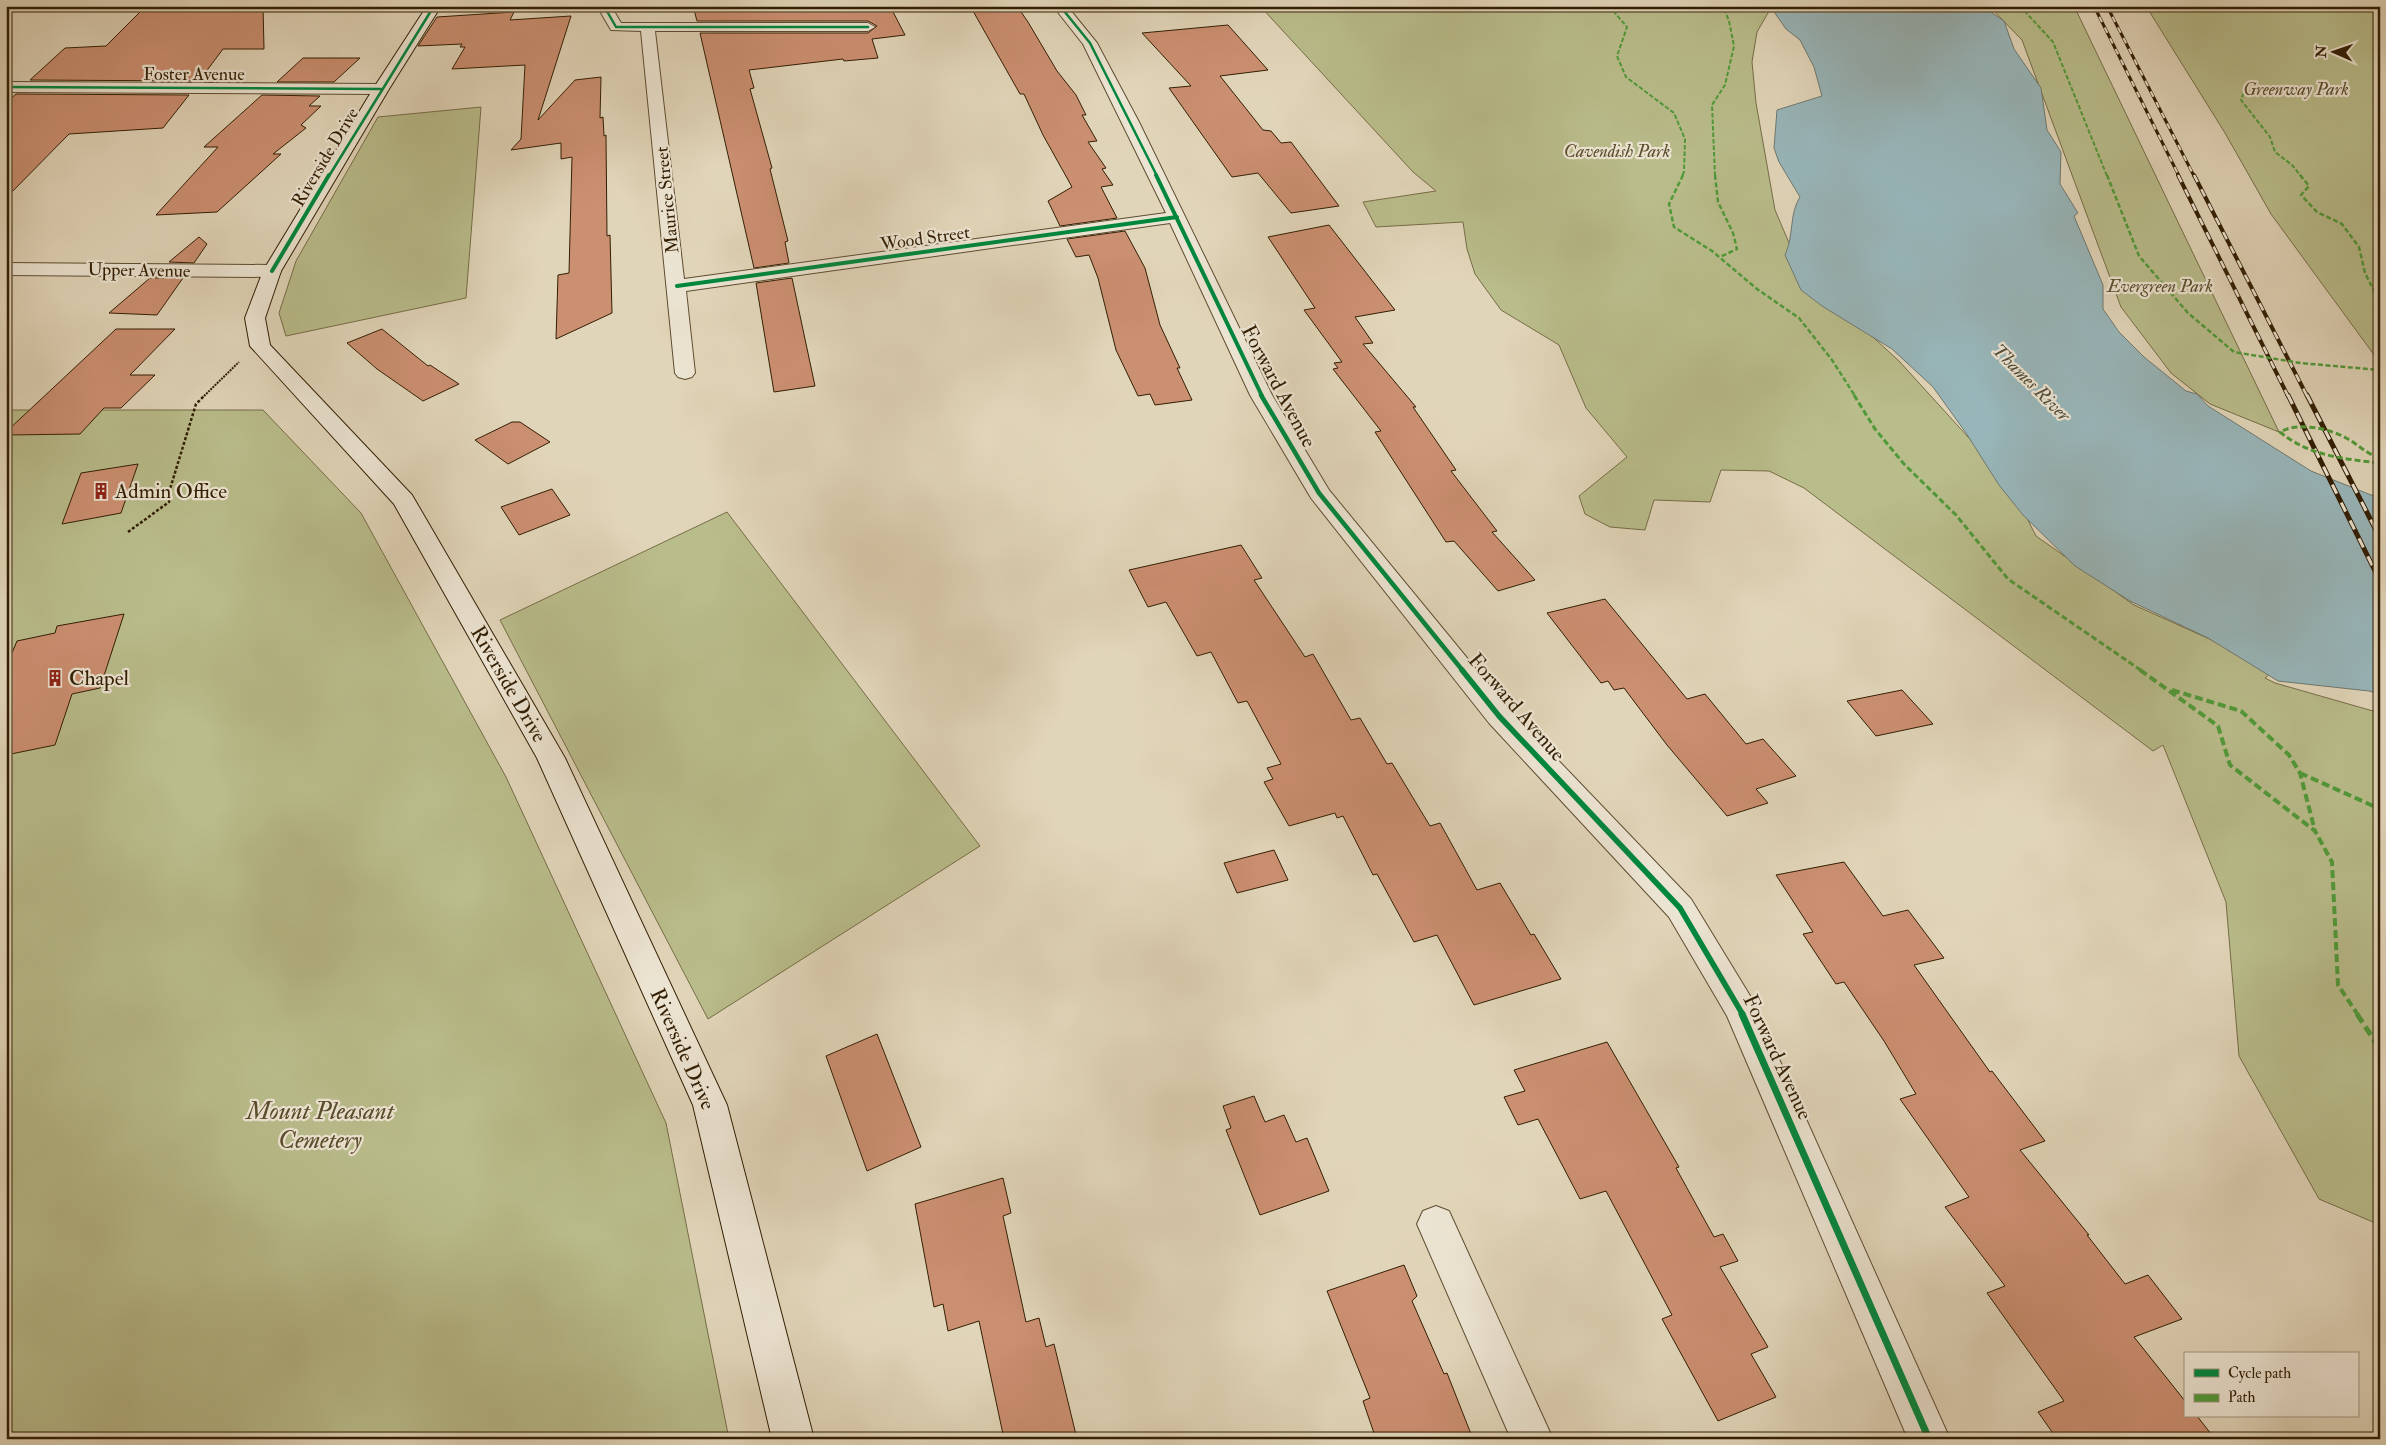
<svg xmlns="http://www.w3.org/2000/svg" width="2386" height="1445" font-family="'IM FELL Double Pica',serif">
  <style>
    .green { fill: #b9bc8b; stroke: #766d47 }
    .water { fill: #98b6ba; stroke: #6f7971 }
    .building { fill: #cb8f71; stroke: #321e03 }
    .lines { fill: none; stroke-linecap: round; stroke-linejoin: round }
    .minor-casing { stroke: #5e4c30; stroke-width: 2 }
    .secondary-casing { stroke: #321e03; stroke-width: 2 }
    .path-far1 { stroke: #321e03; stroke-width: 2; stroke-dasharray: 2 1; stroke-linecap: butt }
    .path { stroke: #321e03; stroke-width: 2.5; stroke-dasharray: 3 2; stroke-linecap: butt }
    .minor { fill: #ece4d2; fill-rule: evenodd }
    .secondary { fill: #ece4d2; fill-rule: evenodd }
    .rail-far2-casing { stroke: #321e03; stroke-width: 3 }
    .rail-far1-casing { stroke: #321e03; stroke-width: 4 }
    .rail-casing { stroke: #321e03; stroke-width: 5 }
    .rail-far2 { stroke: #ece4d2; stroke-width: 2; stroke-dasharray: 6; stroke-linecap: butt }
    .rail-far1 { stroke: #ece4d2; stroke-width: 2.5; stroke-dasharray: 8; stroke-linecap: butt }
    .rail { stroke: #ece4d2; stroke-width: 3; stroke-dasharray: 10; stroke-linecap: butt }
    .quiet-far4 { stroke: #509a39; stroke-width: 2; stroke-dasharray: 4.5 2; stroke-linecap: butt }
    .quiet-far3 { stroke: #509a39; stroke-width: 2.5; stroke-dasharray: 5 2.5; stroke-linecap: butt }
    .quiet-far2 { stroke: #509a39; stroke-width: 3; stroke-dasharray: 6 3; stroke-linecap: butt }
    .quiet-far1 { stroke: #509a39; stroke-width: 4; stroke-dasharray: 8 4; stroke-linecap: butt }
    .quiet { stroke: #509a39; stroke-width: 5; stroke-dasharray: 10 5; stroke-linecap: butt }
    .cycleway-far4-casing { stroke: #ece4d2; stroke-width: 4.5 }
    .cycleway-far3-casing { stroke: #ece4d2; stroke-width: 5.5 }
    .cycleway-far2-casing { stroke: #ece4d2; stroke-width: 7 }
    .cycleway-far1-casing { stroke: #ece4d2; stroke-width: 9 }
    .cycleway-casing { stroke: #ece4d2; stroke-width: 10 }
    .cycleway-far4 { stroke: #00873e; stroke-width: 2.5 }
    .cycleway-far3 { stroke: #00873e; stroke-width: 4 }
    .cycleway-far2 { stroke: #00873e; stroke-width: 4.5 }
    .cycleway-far1 { stroke: #00873e; stroke-width: 5.5 }
    .cycleway { stroke: #00873e; stroke-width: 7 }
    .labels { text-anchor: middle; stroke-width: 4.5; stroke-linejoin: round; paint-order: stroke }
    .far-street-label { font-size: 18px; fill: #321e03; stroke: #ece4d2 }
    .far-park-label { font-size: 18px; font-style: italic; fill: #5a4d2c; stroke: #ece4d2 }
    .far-water-label { font-size: 19px; font-style: italic; fill: #514c3a; stroke: #ece4d2 }
    .street-label { font-size: 21px; fill: #321e03; stroke: #ece4d2 }
    .poi-label { font-size: 21px; fill: #321e03; stroke: #ece4d2; text-anchor: start }
    .near-park-label { font-size: 25px; font-style: italic; fill: #5a4d2c; stroke: #ece4d2 }
  </style>
  <rect width="100%" height="100%" fill="#e1d5b9"/>
  <filter id="stains"><feTurbulence type="fractalNoise" baseFrequency=".004" numOctaves="4"/><feColorMatrix values="0 0 0 0 .2 0 0 0 0 .09 0 0 0 0 .02 0 0 0 .5 -.17"/></filter>
  <radialGradient id="worn" r=".72"><stop offset=".6" stop-color="#630" stop-opacity="0"/><stop offset="1" stop-color="#630" stop-opacity=".3"/></radialGradient>
  <path class="green" d="M1260 6H1772L1757 32 1752 62 1756 103 1775 210 1801 271 1899 361 2008 481 2036 536 2134 605 2276 669 2265 678 2275 683 2380 713V1225L2319 1199 2239 1056 2226 902 2163 745 2153 751 1804 488 1769 471 1721 470 1710 502 1654 500 1645 530 1610 527 1585 514 1579 496 1627 457 1586 408 1559 345 1501 310 1475 274 1467 249 1463 222 1376 227 1363 202 1436 191 1413 172Z
    M1989 6H2074L2279 432 2210 404 2171 373 2121 307 2022 40Z
    M2146 6H2380V363L2271 214 2225 133Z
    M481 107 466 298 286 336 279 313 296 261 378 117Z
    M6 410H263L361 513 506 777 666 1123 729 1439H6Z
    M727 512 980 846 708 1019 500 620Z"/>
  <path class="water" d="M1982 6 2004 21 2014 49 2041 88 2047 130 2061 152 2060 184 2078 213 2074 216 2103 285V309L2119 332 2144 357 2186 391 2197 394 2208 406 2311 471 2371 495 2380 496V694L2369 691 2278 681 2208 638 2130 601 2075 566 2023 515 1999 485 1966 433 1933 387 1892 349 1822 306 1801 290 1785 255C1794 236 1789 214 1800 197L1779 162 1774 148 1777 110 1822 96 1814 67 1800 40 1786 29 1770 6Z"/>
  <path class="building" d="M146 6H263L264 49H223L199 81 30 80 65 48 106 46Z
    M693 6H890L905 35 872 39 878 58 844 61 843 59 749 70 754 88 750 89 772 168 770 169 788 241 785 242 789 263 754 268 700 33H868L877 26 868 21H697Z
    M1008 6H1017L1028 22 1057 71 1076 95 1086 115H1082L1097 141 1088 142 1106 168 1102 169 1113 185 1101 187 1117 218 1060 226 1048 201 1072 187 1043 135 1024 94H1020L973 11Z
    M514 12 510 20 571 16 538 120 575 80 601 77 600 118 603 117 604 136 606 135 607 236 610 235 612 313 556 339 558 275 569 273 572 157 561 159V143L511 150 521 139 525 65 452 69 465 47H460L462 44 418 46 437 17Z
    M1228 25 1268 70 1220 76 1263 130 1271 131 1281 143 1291 142 1339 206 1291 213 1258 173 1232 177 1169 88 1191 86 1142 33Z
    M303 58H360L334 82H277Z
    M16 94 189 95 163 128 69 134 6 198V103Z
    M262 95 320 96 309 106H321L301 125 306 128 273 154H281L217 212 156 215 218 147H204Z
    M1329 225 1395 310 1355 317 1373 343 1363 344 1416 407H1413L1456 470 1451 471 1497 531 1492 532 1535 580 1498 591 1454 541 1446 542 1375 432 1381 431 1333 369 1338 368 1334 363 1342 362 1304 310 1315 308 1268 237Z
    M1125 231 1145 268 1160 325 1180 368H1177L1192 400 1155 405 1150 394 1138 396 1116 350 1098 278 1089 255 1076 257 1067 239Z
    M199 237 207 244 194 263 169 262Z
    M150 278H183L157 315 109 313Z
    M792 278 815 386 774 392 756 283Z
    M116 329H175L130 375H155L121 408H104L80 434 6 435V432Z
    M382 329 428 366 430 365 459 384 423 401 377 369 347 343Z
    M512 422H520L550 442 508 464 475 440Z
    M138 464 121 513 62 524 81 473Z
    M552 489 570 515 519 535 501 507Z
    M1241 545 1262 578 1254 580 1305 657 1313 654 1351 720 1360 718 1387 764 1392 763 1430 826 1440 823 1477 890 1500 883 1531 935 1534 934 1561 979 1474 1005 1437 935 1414 942 1377 874 1373 875 1343 816 1337 818 1335 813 1289 826 1264 782 1273 779 1267 768 1281 764 1247 701 1238 703 1211 652 1197 656 1166 602 1148 607 1129 570Z
    M1605 599 1687 699 1705 694 1746 744 1763 739 1796 776 1756 789 1768 803 1727 816 1667 745 1624 688 1614 690 1608 681 1601 683 1547 613Z
    M124 614 100 688 72 694 55 745 6 755V667L17 641 55 633 57 626Z
    M1902 690 1933 724 1876 736 1847 701Z
    M1274 850 1288 880 1237 893 1224 863Z
    M1844 862 1883 916 1908 910 1944 958 1914 965 1990 1072 1992 1071 2045 1141 2020 1150 2089 1235H2087L2125 1284 2148 1275 2182 1319 2134 1337 2185 1401V1416H2197L2215 1439H2057L2038 1412 2064 1401 1987 1293 2005 1286 1945 1207 1969 1197 1900 1099 1916 1094 1884 1041 1844 982 1836 984 1803 934 1813 932 1776 875Z
    M877 1034 921 1147 867 1171 826 1056Z
    M1607 1042 1679 1167 1676 1168 1714 1237 1723 1234 1738 1261 1720 1267 1768 1347 1751 1354 1776 1397 1718 1421 1662 1319 1672 1315 1606 1191 1580 1199 1538 1119 1518 1125 1504 1097 1525 1091 1514 1070Z
    M1254 1096 1265 1122 1284 1115 1296 1142 1307 1138 1329 1191 1260 1215 1226 1130 1231 1128 1223 1106Z
    M1003 1178 1011 1213 1003 1216 1026 1322 1039 1318 1046 1347 1054 1344 1077 1439H1004L979 1321 948 1331 943 1304 934 1307 915 1204Z
    M1404 1265 1417 1296 1412 1301 1444 1374 1447 1373 1473 1439H1376L1363 1401 1370 1398 1327 1291Z"/>
  <g class="lines">
    <g class="minor-casing">
      <path id="minor" d="M597 6H611L621 23H868L875 27 868 31H655L684 279 1166 213 1083 44 1053 6H1067L1097 43 1139 122 1272 395 1329 490 1509 709 1691 899 1752 999 1950 1439H1908L1727 1016 1669 917 1489 723 1311 498 1250 395 1170 223 686 291 695 373 692 377 685 379 678 377 675 373 641 31 611 30Z
        M6 82 381 84 389 89 381 94 6 92Z
        M6 263 272 265 279 267 281 271 279 275 272 277 6 275Z
        M1436 1206 1449 1211 1553 1439H1511L1417 1224 1423 1211Z"/>
    </g>
    <g class="secondary-casing">
      <path id="secondary" d="M427 6H441L389 89 281 271 265 318 270 345 412 495 565 758 727 1105 814 1439H772L693 1105 537 758 394 504 250 346 245 318 263 271 373 89Z"/>
    </g>
    <path class="path-far1" d="M204 396 239 362"/>
    <path class="path" d="M128 532 169 502 170 489 196 404 205 395"/>
    <use href="#minor" class="minor"/>
    <use href="#secondary" class="secondary"/>
    <g class="rail-far2-casing">
      <path id="rail-far2" d="M2094 6 2179 176
        M2107 6 2194 176"/>
    </g>
    <g class="rail-far1-casing">
      <path id="rail-far1" d="M2178 175 2288 396
        M2194 175 2307 396"/>
    </g>
    <g class="rail-casing">
      <path id="rail" d="M2288 395 2380 581
        M2307 395 2380 538"/>
    </g>
    <use href="#rail-far2" class="rail-far2"/>
    <use href="#rail-far1" class="rail-far1"/>
    <use href="#rail" class="rail"/>
    <path class="quiet-far4" d="M1609 6 1627 27 1617 56 1626 77 1674 113 1685 139 1684 172 1682 176
      M2020 6 2053 42 2107 176
      M2246 87 2241 100 2270 137 2275 152 2292 165 2301 176
      M1715 176 1712 105 1725 85 1734 46 1729 21 1723 6"/>
    <path class="quiet-far3" d="M1683 175 1669 204 1674 227 1712 251 1757 289 1799 318 1832 360 1855 396
      M1715 175 1718 202 1733 233 1737 249 1720 257
      M2107 175 2139 256 2188 313 2234 352 2300 363 2380 370
      M2300 175 2309 186 2301 195 2317 212 2342 224 2359 247 2365 273 2380 303"/>
    <path class="quiet-far2" d="M1854 395 1875 429 1904 464 1956 515 2008 579 2142 671
      M2380 458C2366 454 2358 444 2346 438 2329 428 2297 422 2280 432 2309 456 2344 459 2380 463"/>
    <path class="quiet-far1" d="M2140 670 2218 726 2230 765 2315 831 2332 862 2338 985 2358 1015
      M2172 690 2241 711 2289 755 2300 773 2315 831
      M2300 773 2380 809"/>
    <path class="quiet" d="M2357 1014 2380 1049"/>
    <g class="cycleway-far4-casing">
      <path id="cycleway-far4" d="M604 6 616 27H868
        M1060 6 1090 43 1157 176
        M6 87 381 89
        M329 176 434 6"/>
    </g>
    <g class="cycleway-far3-casing">
      <path id="cycleway-far3" d="M1156 175 1262 396
        M272 271 329 175
        M677 286 1177 217"/>
    </g>
    <g class="cycleway-far2-casing">
      <path id="cycleway-far2" d="M1261 395 1319 493 1463 671"/>
    </g>
    <g class="cycleway-far1-casing">
      <path id="cycleway-far1" d="M1462 670 1499 716 1680 908 1743 1015"/>
    </g>
    <g class="cycleway-casing">
      <path id="cycleway" d="M1742 1014 1929 1439"/>
    </g>
    <use href="#cycleway-far4" class="cycleway-far4"/>
    <use href="#cycleway-far3" class="cycleway-far3"/>
    <use href="#cycleway-far2" class="cycleway-far2"/>
    <use href="#cycleway-far1" class="cycleway-far1"/>
    <use href="#cycleway" class="cycleway"/>
  </g>
  <defs>
    <g id="building-bare" transform="scale(1.35)"><path d="M-4-6H4V6H1V3H-1V6H-4ZM-2.5-4.3h1.7v1.8h-1.7ZM.8-4.3h1.7v1.8H.8ZM-2.5-1h1.7V.8h-1.7ZM.8-1h1.7V.8H.8Z" fill="#8f2418" stroke="#ece4d2" stroke-width="2.5" paint-order="stroke"/></g>
  </defs>
  <g fill-rule="evenodd">
    <use href="#building-bare" x="101" y="491"/>
    <use href="#building-bare" x="55" y="678"/>
  </g>
  <g class="labels">
    <g class="far-street-label">
      <text x="194" y="80">Foster Avenue</text>
      <text transform="translate(325 157) rotate(-59)" y="6">Riverside Drive</text>
      <text transform="translate(667 200) rotate(-96)" y="6">Maurice Street</text>
      <text transform="translate(925 238) rotate(-8)" y="6">Wood Street</text>
      <text transform="translate(139 270) rotate(1)" y="6">Upper Avenue</text>
    </g>
    <g class="far-park-label">
      <text x="2296" y="95">Greenway Park</text>
      <text x="1617" y="157">Cavendish Park</text>
      <text x="2160" y="292">Evergreen Park</text>
    </g>
    <g class="far-water-label">
      <text transform="translate(2032 382) rotate(45)" y="7">Thames River</text>
    </g>
    <g class="street-label">
      <text transform="translate(1279 386) rotate(62)" y="7">Forward Avenue</text>
      <text transform="translate(509 684) rotate(60)" y="7">Riverside Drive</text>
      <text transform="translate(1517 707) rotate(49)" y="7">Forward Avenue</text>
      <text transform="translate(683 1049) rotate(66)" y="7">Riverside Drive</text>
      <text transform="translate(1778 1057) rotate(65)" y="7">Forward Avenue</text>
    </g>
    <g class="poi-label">
      <text x="115" y="498">Admin Office</text>
      <text x="69" y="685">Chapel</text>
    </g>
    <g class="near-park-label">
      <text x="320" y="1119">Mount Pleasant<tspan x="320" dy="29">Cemetery</tspan></text>
    </g>
  </g>
  <rect width="2386" height="1445" fill="none" stroke="#e1d5b9" stroke-width="25"/>
  <rect x="8" y="8" width="2371" height="1430" fill="none" stroke="#321e03" stroke-width="2.5"/>
  <rect x="12" y="12" width="2361" height="1420" fill="none" stroke="#321e03"/>
  <rect x="2184" y="1352" width="175" height="65" fill="#ece4d2" stroke="#a2957f"/>
  <rect x="2194" y="1369" width="25" height="8" fill="#00873e" stroke="#a2957f"/>
  <text x="2228" y="1378" font-size="15" fill="#321e03">Cycle path</text>
  <rect x="2194" y="1394" width="25" height="8" fill="#509a39" stroke="#a2957f"/>
  <text x="2228" y="1402" font-size="15" fill="#321e03">Path</text>
  <g transform="translate(2334 52) rotate(272)" stroke="#ece4d2" stroke-width="4" paint-order="stroke">
  <path d="M0-4L9 19L0 12L-9 19Z" fill="#321e03"/>
  <text y="-8" font-size="14" font-weight="bold" text-anchor="middle" fill="#321e03">N</text>
  </g>
  <rect width="100%" height="100%" filter="url(#stains)"/>
  <rect width="100%" height="100%" fill="url(#worn)"/>
</svg>
